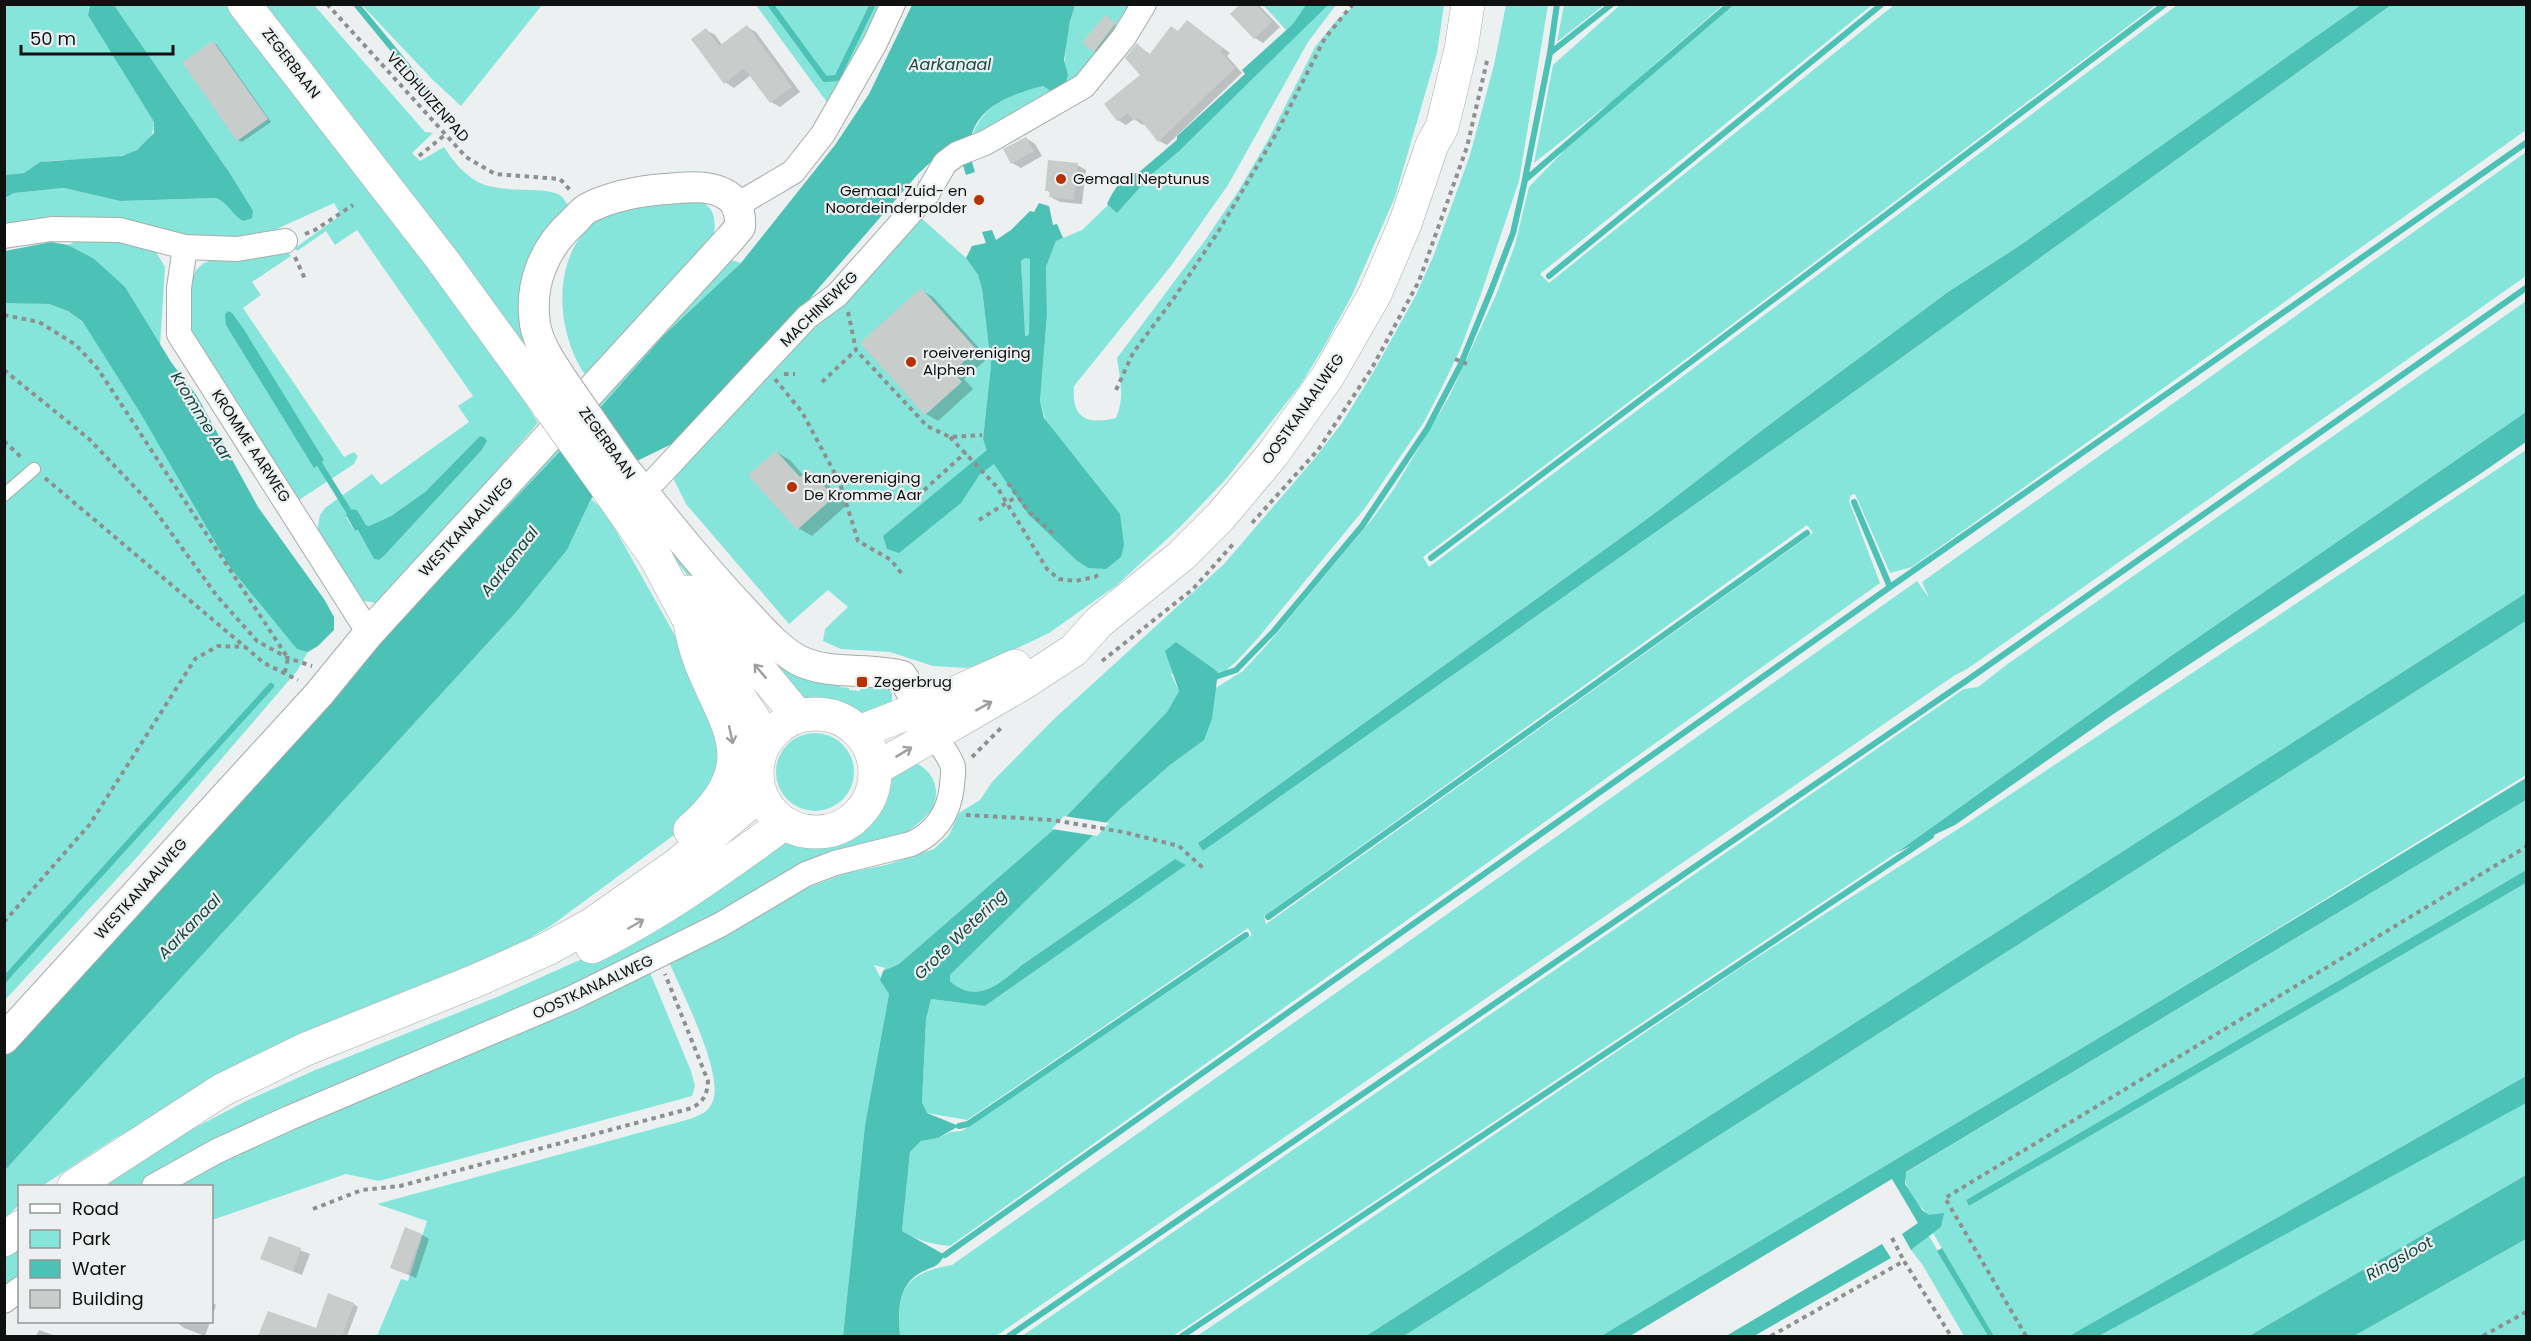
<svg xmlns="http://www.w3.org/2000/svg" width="2531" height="1341" font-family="Poppins,sans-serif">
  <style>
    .green { fill: #86e5da; fill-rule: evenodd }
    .water { fill: #4cc1b5; fill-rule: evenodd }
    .pier { fill: #ecf0f0 }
    .shadow { fill: #0003 }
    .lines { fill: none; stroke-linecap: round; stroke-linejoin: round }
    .stream { stroke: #4cc1b5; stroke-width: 6 }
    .building { fill: #c8cccb }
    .service-casing { stroke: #a7abaa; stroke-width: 14 }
    .minor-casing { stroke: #a7abaa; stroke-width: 26 }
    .tertiary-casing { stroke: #a7abaa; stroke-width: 32 }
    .secondary-casing { stroke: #a7abaa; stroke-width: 34 }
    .primary-casing { stroke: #a7abaa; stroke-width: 34 }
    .path { stroke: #8e9090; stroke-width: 4; stroke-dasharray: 4.5 4.5; stroke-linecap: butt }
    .service { stroke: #fff; stroke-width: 12 }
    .minor { stroke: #fff; stroke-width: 24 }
    .tertiary { stroke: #fff; stroke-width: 30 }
    .secondary { stroke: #fff; stroke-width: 33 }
    .primary { stroke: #fff; stroke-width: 33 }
    .tertiary-bridge-casing { stroke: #a7abaa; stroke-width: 32; stroke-linecap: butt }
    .primary-bridge-casing { stroke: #a7abaa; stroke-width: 34; stroke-linecap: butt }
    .tertiary-bridge { stroke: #fff; stroke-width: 30 }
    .primary-bridge { stroke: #fff; stroke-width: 33 }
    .oneway { stroke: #9f9f9f }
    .poi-dot { fill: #ba3100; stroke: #ecf0f0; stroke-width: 2 }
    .labels { text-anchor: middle; stroke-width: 4.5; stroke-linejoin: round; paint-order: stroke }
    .street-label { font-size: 15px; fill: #0f1010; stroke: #ecf0f0 }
    .poi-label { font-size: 15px; fill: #0f1010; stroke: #ecf0f0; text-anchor: start }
    .water-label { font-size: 16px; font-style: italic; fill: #154843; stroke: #ecf0f0 }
  </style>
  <rect width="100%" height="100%" fill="#ecf0f0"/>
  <path class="green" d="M4 5H90L88 13 154 122C153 170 75 156 43 162 35 163 30 171 23 173 17 175 10 175 5 175Z
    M114 5H232L517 388 538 423 385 598 375 603 360 600 317 532 320 515 325 508 372 474 381 485 469 422 458 406 473 396 357 230 335 245 326 231 297 251 295 248 341 215 334 203 268 233 229 242 111 221 5 228V198L14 193 64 188 120 201 216 198 226 203 239 219 229 172ZM480 436 484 437 481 451 384 556 379 560 374 559 360 531 354 530 346 517 353 509 357 510 366 525 369 526 391 516 425 492Z
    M266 5H314L425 132 433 133 412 153 420 161 444 147C453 161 462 172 476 181 501 195 542 185 560 195 563 197 566 203 569 206L532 356Z
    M362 5H542L461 106 433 80Z
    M756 5H882L829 105Z
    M1075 5H1130L1081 73 1064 90C1064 61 1066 33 1075 5Z
    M1263 5H1336L1308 42 1228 185 1171 266 1074 386C1071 419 1088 425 1116 418 1125 398 1120 379 1117 358L1206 239 1239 190 1268 140 1315 47 1336 21 1355 5H1444L1437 53 1395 197 1352 295 1325 345 1301 384 1226 479 1180 527 1117 585 1049 633 990 661 967 668 933 666 890 652 841 649 823 641 825 629 848 607 828 590 789 624 686 504 672 476 696 454 693 449 919 216 966 258 978 275 982 289 991 365 983 439 1028 514 1077 561 1088 568 1040 401 1047 315 1046 267 1056 241 1082 230 1276 45 1287 31Z
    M1506 5H1548L1519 181 1481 294 1460 350 1441 389 1424 422 1365 508 1258 638 1236 662 1225 671 1218 672 1205 664 1171 674 1179 691 1167 712 1053 830 899 964 883 971 885 968 874 965 889 994 865 1125 843 1336H377L401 1279 408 1281 427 1221 377 1204 690 1119C700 1115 707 1113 712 1103 726 1077 681 990 669 962L760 910 812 886 846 873 886 865 934 849 949 835 959 813 980 800 992 782 1054 719 1224 564 1315 458 1342 423 1374 371 1416 295 1433 257 1470 155 1494 65Z
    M1564 5V4L1604 5 1557 42Z
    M1620 5H1723L1640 77 1729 5H1872L1540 274 1549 283 1894 5H2156L1423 557 1429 567 2177 5H2362L2019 246 1948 292 1765 428 1651 516 1199 842 1203 851 1819 417 2391 5H2526V130L1912 567 1890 573 1855 494 1851 495 1849 501 1880 583 950 1246C932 1244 918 1241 902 1231L910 1152 921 1141 938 1138 951 1132 962 1131 1252 935 1248 928 967 1120 927 1113 922 1102 926 1020 931 999 985 1006 1185 865 1175 859 1022 965C999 984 977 1005 950 981V975L1120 809 1170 765 1203 740 1212 719 1214 689 1243 671 1266 646 1373 518 1394 489 1449 397 1496 295 1515 245 1529 187 1610 103 1534 163 1553 65ZM1807 525 1813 533 1266 924 1264 916Z
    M1043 86 1055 94 971 140C981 104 1010 94 1043 86Z
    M2526 152V276L1967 669 1955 675 996 1336H900C896 1290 905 1273 952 1265L1917 581 1929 598 1922 582Z
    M696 199C715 207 716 218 714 237L586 376C552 328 550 240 611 212 626 204 677 201 696 199Z
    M89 235 123 241 156 252 165 267 160 346 93 258 68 245Z
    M284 247 291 256 252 282 261 295 243 308 344 457 354 452 358 456 354 464 299 500 204 356 190 328 188 288 196 270 204 263 217 258Z
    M722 257 741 263 663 336 585 425 369 653Z
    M1025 258 1030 259 1029 335 1024 336 1021 261Z
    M2526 301V412L2171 656 1896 853 1173 1336H1022L1964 689 1978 687 2009 663Z
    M5 302 49 304 68 311 111 344 299 649 308 652 297 671 138 856 5 1000Z
    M2526 450V593L1366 1336H1197L1740 968 1966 824Z
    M591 499 605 511 709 696 721 769 678 832 552 925 516 946 154 1117 117 1137 42 1186H20L19 1205 5 1218 4 1170 518 610 567 550Z
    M646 516 788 670 811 681 840 684V687L849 688V690L860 691 861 684 888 685 892 694V705L859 715 835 708 806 704 713 606 669 553Z
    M2526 621V775L2142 1012 1601 1336H1404Z
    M776 772a39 39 0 1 1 78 0a39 39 0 1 1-78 0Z
    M916 763C934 772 942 791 931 810 925 819 914 826 906 833L698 926 619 967 139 1186H95L164 1144 246 1101 313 1071 497 997 591 955 786 839H826L847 831 865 817 872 808 884 777Z
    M2526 800V870L1966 1200 1969 1206 2526 883V1076L2069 1336H1994L1933 1233 1941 1227C1926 1211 1904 1197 1905 1173Z
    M649 970 691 1071 695 1086 692 1096 379 1181 346 1174 212 1220V1186H161Z
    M2526 1100V1175L2249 1336H2099Z
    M1929 1236 1988 1336H1964L1922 1264 1911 1250Z
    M2526 1239V1336H2354Z
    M19 1242V1277L5 1290 4 1255Z"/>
  <path class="water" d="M90 5H114L229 172 253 211 252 218 244 221C233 217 230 204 216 198L120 201 64 188 14 193 5 198V175L24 173 40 162 122 156 137 150 154 133V122L88 15Z
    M912 5H1075L1070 22 1064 60 1068 75 1064 90 1055 94 1043 86C998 97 956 118 975 172L966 175 961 159 935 158 918 174 919 193 834 290H817L729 396 686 437 637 461 633 454 591 499 567 550 518 610 5 1170 4 1045 357 665 585 425 663 336 741 263 835 145 869 94Z
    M1306 5H1328L1179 151 1152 174 1117 213 1107 204C1113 192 1122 173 1138 173L1177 140V136L1245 74 1242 70 1293 24Z
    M2361 5H2391L1819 417 1203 851 1198 843 1651 516 1765 428 1948 292 2019 246Z
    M1039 203 1049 206 1053 225 1057 224 1063 238 1056 241 1046 267 1047 315 1040 401 1044 418 1120 514 1124 545 1121 557 1106 569 1088 568 1077 561 1028 514 994 464 980 474 961 503 899 553 887 549 883 536 987 450 983 439 991 365 982 289 978 275 966 258 972 246 986 243 982 232 992 230 996 240 1011 230 1030 211 1034 212ZM1025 258 1030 259 1029 335 1025 336 1021 261Z
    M51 242 68 245 93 258 125 287 171 362 197 396 258 507 324 599 334 617V630L318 646 308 652 297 649 229 566 141 414 83 322 68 311 49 304 5 303V251Z
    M228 311 232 313 243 328 324 460 314 468 226 325 225 314Z
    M2526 412V442L2483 472 2112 715 1955 825 1896 853 2171 656Z
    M480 436 484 437 487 441 481 451 384 556 379 560 374 559 358 530 355 531 346 515 353 509 357 510 366 525 369 526 391 516 425 492Z
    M2526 593V621L1404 1336H1366Z
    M1176 642 1218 672 1212 719 1204 740 1170 765 1120 809 950 975V981C977 1005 999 984 1022 965L1175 859 1186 865 985 1006 931 999 926 1020 922 1102 927 1113 959 1126 938 1138 921 1141 910 1152 902 1231 945 1255C935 1270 934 1265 920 1273 897 1286 898 1313 900 1336H843L865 1125 889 994 880 980 883 971 899 964 1053 830 1167 712 1179 691 1165 651Z
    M2526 778V800L1906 1172 1905 1184 1922 1210 1929 1215 1944 1213 1941 1227 1911 1250 1902 1234 1918 1223 1892 1179 1630 1336H1601L2142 1012Z
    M2526 870V883L1969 1206 1966 1200Z
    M2526 1076V1103L2099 1336H2069Z
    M2526 1175V1239L2354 1336H2249Z
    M1882 1244 1891 1258 1754 1336H1726Z
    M1942 1248 1994 1336H1988L1937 1251Z"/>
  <path class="pier" d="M918 174 919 193 834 290H817Z
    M1064 816 1109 823 1097 836 1052 829Z"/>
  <path class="shadow" d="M1242 4H1258L1280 27 1263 43 1255 38Z
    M1112 22 1121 29 1103 56 1094 51Z
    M747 27 756 32 800 92 780 107 771 102 751 75 734 88 725 82 706 30 715 35 722 45Z
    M1195 27 1230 53 1227 56 1242 73 1167 145 1159 141 1145 123 1143 125 1134 119 1126 125 1118 120 1106 104 1142 76 1137 45 1151 55 1179 32Z
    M213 42 217 45 271 122 242 142 238 140Z
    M1026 138 1035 144 1042 156 1021 168 1012 163Z
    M1077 165 1086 170 1082 204 1060 202 1051 197V193L1046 190Z
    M921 290 933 297 988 358 964 379 973 389 938 421 926 414Z
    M776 452 790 460 804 476 809 471 823 479 847 505 812 536 798 528Z
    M421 1234 429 1239 416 1278 391 1268Z
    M270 1238 310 1254 302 1275 271 1263Z
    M212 1302 216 1305 212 1318Z
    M354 1304 358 1307 347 1336H260L269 1313 317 1330Z
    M176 1322H210L205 1336 184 1328Z
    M39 1330 56 1336H36Z"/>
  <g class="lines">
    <path class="stream" d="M356 4 439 105
      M770 4 825 79 837 78 873 4
      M1550 53 1612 4
      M1525 179 1550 53 1557 4
      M1549 276 1882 4
      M317 460 353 518
      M1854 502 1890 587
      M1431 558 2165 4
      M1212 678 1236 670 1274 631 1362 526 1427 429 1460 366 1492 288 1513 233 1525 180 1730 4
      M1268 917 1807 533
      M4 980 271 686
      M959 1126 968 1124 1246 935
      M945 1255 1890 587 2526 143
      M1009 1336 1966 681 2526 288
      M1182 1336 1931 836"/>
  </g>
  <path class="building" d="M1240 4H1256L1272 22 1254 39 1230 14Z
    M1105 15 1116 23 1094 52 1082 43Z
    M1187 20 1223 48 1220 51 1235 68 1158 142 1139 118 1134 121 1128 113 1117 121 1104 104 1140 75 1125 58 1137 43 1149 55 1171 26 1178 31Z
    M747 25 792 87 770 103 744 68 724 84 691 39 706 28 719 46Z
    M213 41 268 119 237 141 182 62Z
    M1026 137 1034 151 1011 164 1003 149Z
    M1048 160 1078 163 1074 200 1049 197 1050 191H1045Z
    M921 288 977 350 953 371 962 382 925 415 860 343Z
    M776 451 800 477 809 469 834 497 797 530 748 475Z
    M405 1227 422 1234 407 1274 390 1268Z
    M269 1236 301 1248 293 1271 260 1259Z
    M328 1293 354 1303 342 1336H258L268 1311 316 1328Z"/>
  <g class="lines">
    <g class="service-casing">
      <path id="service" d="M4 495 34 469"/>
    </g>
    <g class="minor-casing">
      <path id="minor" d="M737 205 793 172 823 134 875 43 893 4
        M4 236 52 229 120 230 185 247 237 249 285 241
        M185 247 179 288V334L369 633
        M655 480 807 317 837 295 927 194 945 163 957 154 985 143 1084 86 1124 37 1144 4
        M154 1186 217 1151 289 1118 572 998 720 925 806 874 835 863 911 844C936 833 949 813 952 786 952 781 954 772 953 767 950 756 939 744 934 734
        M4 1301 20 1289"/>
    </g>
    <g class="tertiary-casing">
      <path id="tertiary" d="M623 467C663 517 703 568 747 614 762 630 778 649 798 660 830 676 868 667 902 676L917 701 931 729
        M4 1039 319 694 369 633 730 239 740 227C741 213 737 199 723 193 705 184 684 188 665 189 639 191 613 196 590 207 583 210 578 217 573 222 544 248 529 284 535 324 539 348 555 368 568 388"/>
    </g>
    <g class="secondary-casing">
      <path id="secondary" d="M859 732 921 708 1015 666
        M875 769 1022 684 1074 650 1099 622 1181 556 1221 516 1273 454 1328 376 1375 294 1405 224 1432 145 1442 127 1461 49 1468 4"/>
    </g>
    <g class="primary-casing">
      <path id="primary" d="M244 4 441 258 550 408
        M605 485 656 558 690 622 767 739
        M689 592 733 638 798 716
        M757 773a59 59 0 1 1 118 0a59 59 0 1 1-118 0Z
        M690 830C783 750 701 708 690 622
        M592 947C661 913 723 868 785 823
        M74 1186 222 1090 306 1049 475 981 547 949 591 925 678 864 760 794
        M4 1240 20 1227"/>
    </g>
    <path class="path" d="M327 4 466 157 495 174 560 179 570 190
      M419 156 446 134
      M305 234 315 230 353 205
      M295 257 305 279
      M848 312 856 350 927 426 950 437 982 435
      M4 315 39 322 76 345 98 369 288 658 285 672
      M1455 359 1467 364
      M4 370 89 439 148 501 217 596 257 641 288 658 312 666
      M784 374H795
      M775 379 802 412 840 483 858 541 891 560 902 574
      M822 382 856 350
      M1116 390 1133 353 1174 298 1218 232 1276 134 1325 38 1353 4
      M950 437 997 487 1047 569 1059 579 1075 581 1095 577 1100 573
      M4 441 23 459
      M45 478 264 663 298 680
      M1008 483 1029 512 1054 534
      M845 498 913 497 922 492 966 452
      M979 520 1016 497
      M1252 523 1318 450 1372 368 1419 281 1467 147 1487 61
      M1102 661 1193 589 1235 542
      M972 757 1001 728
      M966 815 1053 820 1123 832 1179 846 1203 868
      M4 922 90 824 195 659 218 646 246 647
      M313 1209 362 1190 400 1186 692 1108C704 1101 707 1095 708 1081L665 974
      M1892 1238 1904 1261
      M1771 1336 1904 1261 1951 1336
      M2026 1336 1945 1198 2526 847
      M2483 1336 2526 1312"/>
    <use href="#service" class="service"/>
    <use href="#minor" class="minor"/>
    <use href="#tertiary" class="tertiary"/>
    <use href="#secondary" class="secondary"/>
    <use href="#primary" class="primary"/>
    <g class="tertiary-bridge-casing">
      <path id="tertiary-bridge" d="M568 388 623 467"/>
    </g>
    <g class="primary-bridge-casing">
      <path id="primary-bridge" d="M550 408 605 485"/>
    </g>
    <use href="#tertiary-bridge" class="tertiary-bridge"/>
    <use href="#primary-bridge" class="primary-bridge"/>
  </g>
  <defs><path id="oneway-shaft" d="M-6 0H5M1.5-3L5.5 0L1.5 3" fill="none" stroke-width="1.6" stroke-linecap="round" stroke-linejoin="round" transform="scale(1.5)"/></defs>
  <g class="oneway">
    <use href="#oneway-shaft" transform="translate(760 671) rotate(-130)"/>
    <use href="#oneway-shaft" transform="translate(984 706) rotate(-29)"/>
    <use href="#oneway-shaft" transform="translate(731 735) rotate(78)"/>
    <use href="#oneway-shaft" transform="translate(904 752) rotate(-31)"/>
    <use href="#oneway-shaft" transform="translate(636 924) rotate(-30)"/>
  </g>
  <g class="poi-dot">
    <circle cx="1061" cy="179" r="6"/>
    <circle cx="979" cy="200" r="6"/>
    <circle cx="911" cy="362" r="6"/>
    <circle cx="792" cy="487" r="6"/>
    <rect x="856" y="676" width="12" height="12" rx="3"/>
  </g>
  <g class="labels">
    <g class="street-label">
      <text transform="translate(291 63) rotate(52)" y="5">ZEGERBAAN</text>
      <text transform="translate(428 97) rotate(48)" y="5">VELDHUIZENPAD</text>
      <text transform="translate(819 309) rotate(-44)" y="5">MACHINEWEG</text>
      <text transform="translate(1303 409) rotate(-55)" y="5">OOSTKANAALWEG</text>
      <text transform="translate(607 443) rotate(54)" y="5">ZEGERBAAN</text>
      <text transform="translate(251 446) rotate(57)" y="5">KROMME AARWEG</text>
      <text transform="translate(466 527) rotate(-47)" y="5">WESTKANAALWEG</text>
      <text transform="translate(141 889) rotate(-48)" y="5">WESTKANAALWEG</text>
      <text transform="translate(593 987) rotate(-25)" y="5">OOSTKANAALWEG</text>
    </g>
    <g class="poi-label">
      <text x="1073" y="184">Gemaal Neptunus</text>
      <text x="967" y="196" text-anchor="end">Gemaal Zuid- en<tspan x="967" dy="17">Noordeinderpolder</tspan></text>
      <text x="923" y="358">roeivereniging<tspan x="923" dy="17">Alphen</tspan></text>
      <text x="804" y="483">kanovereniging<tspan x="804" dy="17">De Kromme Aar</tspan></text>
      <text x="874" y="687">Zegerbrug</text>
    </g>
    <g class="water-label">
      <text x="950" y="70">Aarkanaal</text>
      <text transform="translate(202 416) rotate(58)" y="6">Kromme Aar</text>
      <text transform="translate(509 561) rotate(-52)" y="6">Aarkanaal</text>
      <text transform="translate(189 926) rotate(-46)" y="6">Aarkanaal</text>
      <text transform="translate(960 934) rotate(-44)" y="6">Grote Wetering</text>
      <text transform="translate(2399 1258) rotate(-29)" y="6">Ringsloot</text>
    </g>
  </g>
  <rect width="2531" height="1341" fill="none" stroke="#0f1010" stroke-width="12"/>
  <rect x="18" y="1185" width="195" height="138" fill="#ecf0f0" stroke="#949696" stroke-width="1.5"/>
  <rect x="30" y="1204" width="30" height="9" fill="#ffffff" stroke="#949696" stroke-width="1.5"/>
  <text x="72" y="1215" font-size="18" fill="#0f1010">Road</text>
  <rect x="30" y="1230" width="30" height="18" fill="#86e5da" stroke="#949696" stroke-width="1.5"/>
  <text x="72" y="1245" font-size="18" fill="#0f1010">Park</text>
  <rect x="30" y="1260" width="30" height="18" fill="#4cc1b5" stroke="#949696" stroke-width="1.5"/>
  <text x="72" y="1275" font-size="18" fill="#0f1010">Water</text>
  <rect x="30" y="1290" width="30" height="18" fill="#c8cccb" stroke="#949696" stroke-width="1.5"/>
  <text x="72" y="1305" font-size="18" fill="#0f1010">Building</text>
  <path d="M21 45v9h152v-9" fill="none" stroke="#0f1010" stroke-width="3"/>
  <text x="30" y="45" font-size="18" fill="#0f1010" stroke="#ecf0f0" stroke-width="4.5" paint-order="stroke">50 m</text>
</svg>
